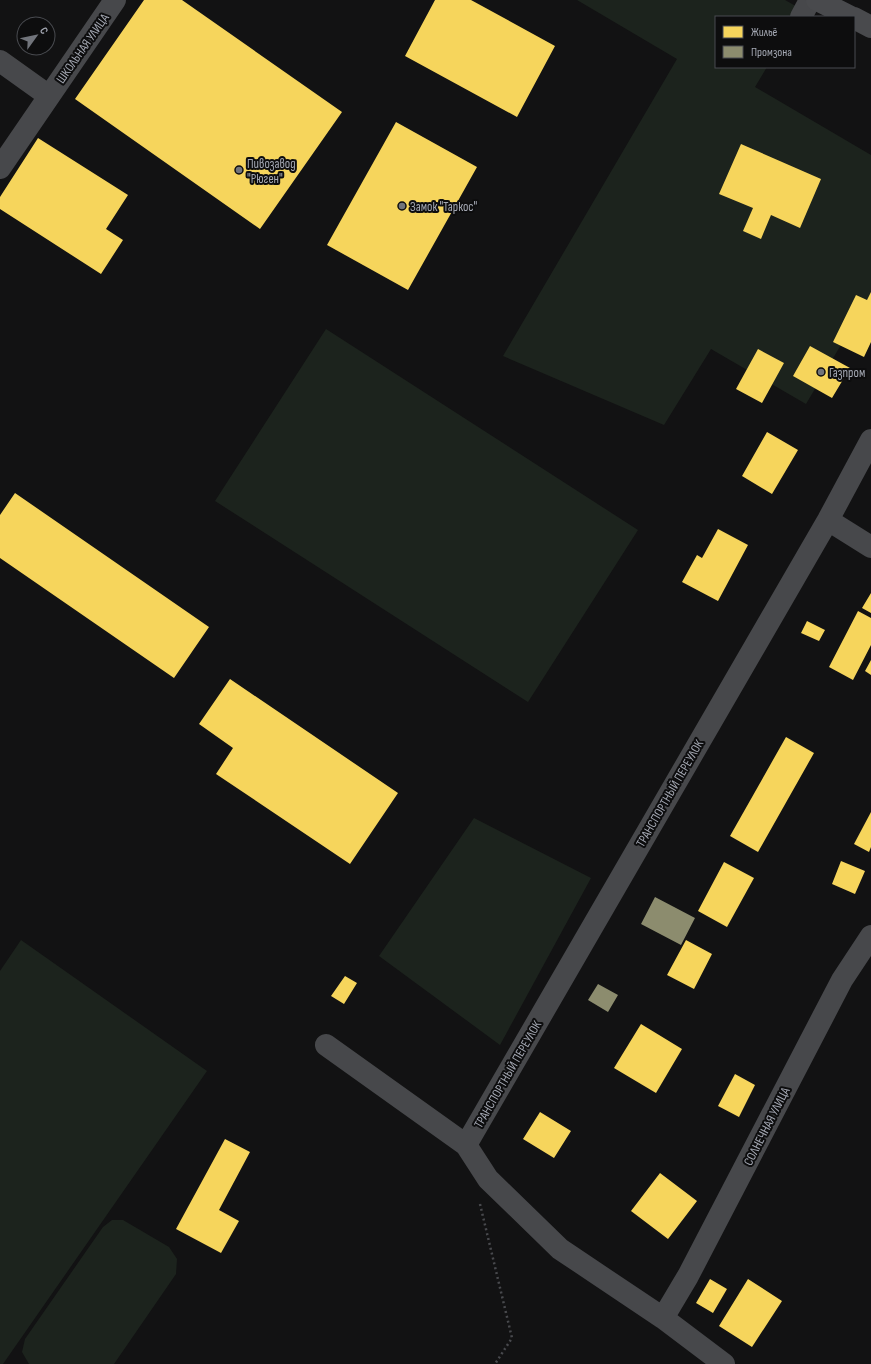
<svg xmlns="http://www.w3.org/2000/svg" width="871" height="1364" font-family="'Sofia Sans Condensed',sans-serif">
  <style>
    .green { fill: #1c231d }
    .homes { fill: #f6d55c }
    .industry { fill: #8c8c6e }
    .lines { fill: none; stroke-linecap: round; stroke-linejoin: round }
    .path { stroke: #48494d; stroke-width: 2.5; stroke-dasharray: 2 3; stroke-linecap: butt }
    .minor { stroke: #47484b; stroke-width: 22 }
    .major { stroke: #494a4d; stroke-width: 22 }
    .poi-dot { fill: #71747b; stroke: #0d0d0e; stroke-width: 1.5 }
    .labels { text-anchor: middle; stroke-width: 4; stroke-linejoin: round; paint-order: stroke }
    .street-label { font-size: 13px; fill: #a4a8b3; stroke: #0d0d0e }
    .poi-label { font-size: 13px; fill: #a4a8b3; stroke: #0d0d0e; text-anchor: start }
  </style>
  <rect width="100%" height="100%" fill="#121213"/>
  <path class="green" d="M577 0H785L801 9 796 17H716V67H767L755 87 871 155V294L806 404 711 349 664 425 503 356 677 59Z
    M326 329 638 530 528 702 215 501Z
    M474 818 591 878 500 1045 379 956Z
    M21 940 207 1071 3 1364H0V971Z
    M112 1220H123L169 1247 177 1259 176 1274 114 1364H29L22 1352 25 1339 103 1227Z"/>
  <path class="homes" d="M144 0H182L342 112 260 229 75 99Z
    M435 0H471L555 46 517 117 405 56Z
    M396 122 477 167 408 290 327 245Z
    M38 138 128 195 106 229 123 240 101 274 0 209V197Z
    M741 144 821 179 800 228 771 215 761 239 743 231 753 208 719 194Z
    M871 292V342L864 357 833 342 856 295 867 300Z
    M810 346 850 368 832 398 793 376Z
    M758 349 784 363 762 403 736 389Z
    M767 432 798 450 772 494 742 476Z
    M15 493 209 627 174 678 0 558V515Z
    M718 529 748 545 718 601 682 582 697 555 702 558Z
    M871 593V613L862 608Z
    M858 611 871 618V645L853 680 829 667Z
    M807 621 825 630 819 641 801 633Z
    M871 660V675L865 671Z
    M230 679 398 793 350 864 216 774 233 748 199 724Z
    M786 737 814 753 758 852 730 836Z
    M871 812V847L869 852 854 844Z
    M841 861 865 871 855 894 832 884Z
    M724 862 754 878 727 927 698 911Z
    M686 940 712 954 694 989 667 975Z
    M345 976 357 983 344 1004 331 996Z
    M641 1024 682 1049 656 1093 614 1068Z
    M735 1074 755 1085 739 1117 718 1106Z
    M540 1112 571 1131 554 1158 523 1139Z
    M225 1139 250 1152 219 1210 239 1221 221 1253 176 1229Z
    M660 1173 697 1201 668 1239 631 1211Z
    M710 1279 727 1289 713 1313 696 1303Z
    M748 1279 782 1301 752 1347 719 1326Z"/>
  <path class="industry" d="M655 897 695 918 681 945 641 924Z
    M598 984 618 995 608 1012 588 1000Z"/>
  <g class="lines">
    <path class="path" d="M480 1204 512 1338 495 1364"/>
    <path class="minor" d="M801 17 810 0
      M0 61 49 96
      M0 168 115 0
      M828 520 871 547
      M326 1045 466 1145 488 1179 560 1249 663 1318 724 1364
      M466 1145 828 520 871 440
      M663 1318 688 1276 842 980 871 936"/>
    <path class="major" d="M817 0 851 17
      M854 18 871 27"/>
  </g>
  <g class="poi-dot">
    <circle cx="239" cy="170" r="4"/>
    <circle cx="402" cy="206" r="4"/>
    <circle cx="821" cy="372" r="4"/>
  </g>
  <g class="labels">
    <g class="street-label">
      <text transform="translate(82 48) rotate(-55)" y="5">ШКОЛЬНАЯ УЛИЦА</text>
      <text transform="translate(669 793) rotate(-60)" y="5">ТРАНСПОРТНЫЙ ПЕРЕУЛОК</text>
      <text transform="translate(507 1074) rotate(-60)" y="5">ТРАНСПОРТНЫЙ ПЕРЕУЛОК</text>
      <text transform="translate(766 1126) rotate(-63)" y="5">СОЛНЕЧНАЯ УЛИЦА</text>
    </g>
    <g class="poi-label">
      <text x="247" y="168">Пивозавод<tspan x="247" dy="15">"Рюген"</tspan></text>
      <text x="410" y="211">Замок "Таркос"</text>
      <text x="829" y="377">Газпром</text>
    </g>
  </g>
  <rect x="715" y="16" width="140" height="52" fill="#0d0d0e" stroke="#494b50"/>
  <rect x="723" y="26" width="20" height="12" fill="#f6d55c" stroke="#494b50"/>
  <text x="751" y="36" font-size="12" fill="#a4a8b3">Жильё</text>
  <rect x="723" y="46" width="20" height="12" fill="#8c8c6e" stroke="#494b50"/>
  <text x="751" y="56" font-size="12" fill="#a4a8b3">Промзона</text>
  <g transform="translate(36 36) rotate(57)"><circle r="19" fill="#0d0d0e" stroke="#494b50"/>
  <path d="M0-3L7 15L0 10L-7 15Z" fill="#71747b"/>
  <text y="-6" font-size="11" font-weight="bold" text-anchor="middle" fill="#a4a8b3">С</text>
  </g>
</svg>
